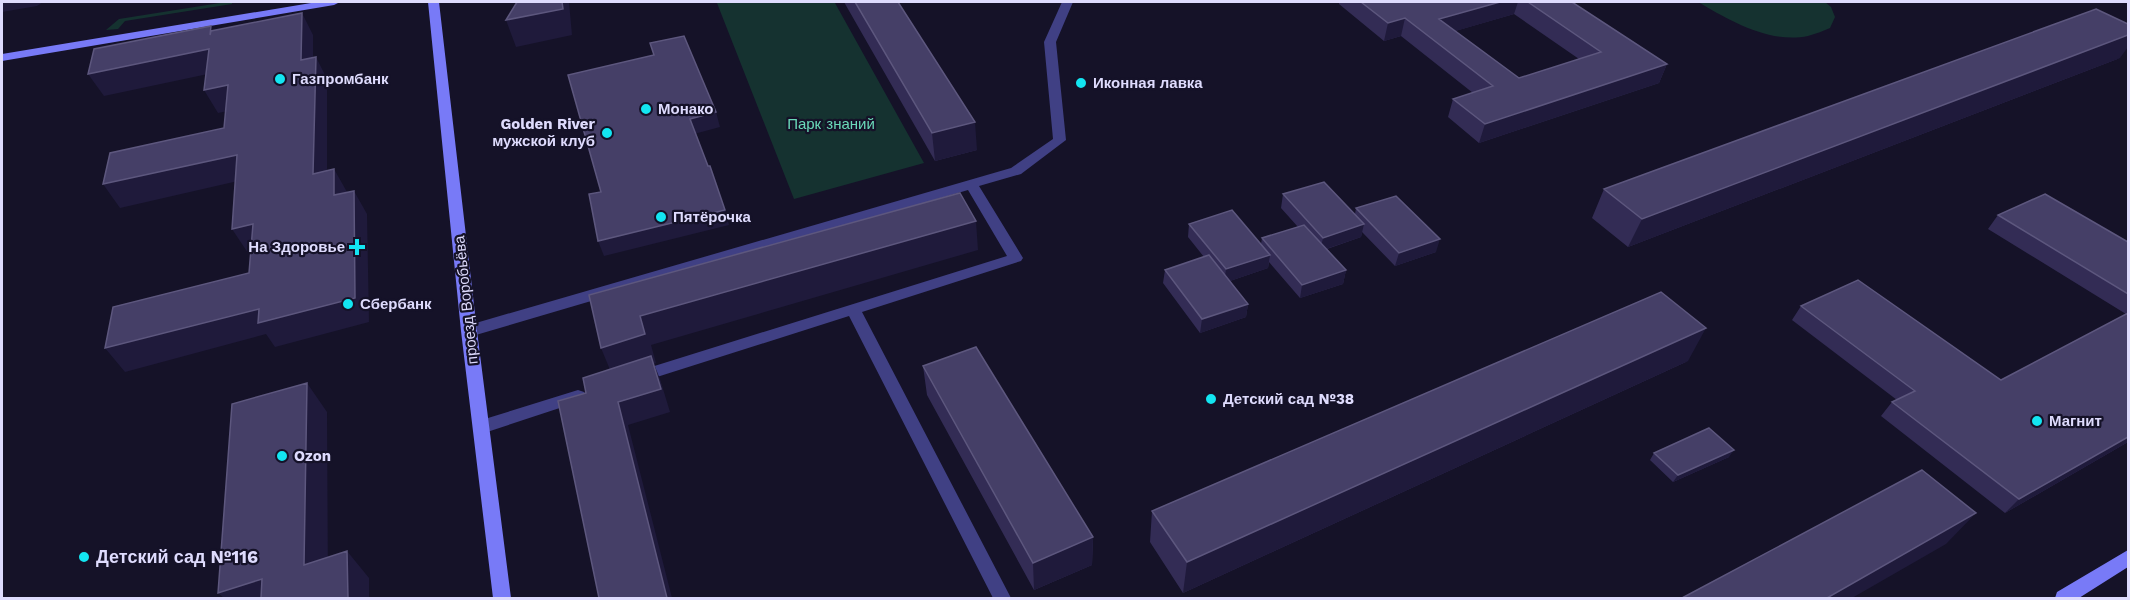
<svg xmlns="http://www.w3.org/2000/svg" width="2130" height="600" font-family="'Work Sans',sans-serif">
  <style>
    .green { fill: #153230 }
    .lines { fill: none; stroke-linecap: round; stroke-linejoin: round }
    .minor { fill: #404084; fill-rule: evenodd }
    .secondary { fill: #787af7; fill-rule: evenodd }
    .wall { fill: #332c55; fill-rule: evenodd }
    .shaded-wall { fill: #1f1a3b }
    .building { fill: #453f67; stroke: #5d577e; stroke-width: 1.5 }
    .poi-dot { fill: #13e5f1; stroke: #151228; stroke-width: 2 }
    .labels { text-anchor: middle; stroke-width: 4.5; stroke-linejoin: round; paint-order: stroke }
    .poi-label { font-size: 15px; font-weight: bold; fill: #dedbfd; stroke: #151228; text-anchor: start }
    .park-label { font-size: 15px; fill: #6adab9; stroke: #151228 }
    .street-label { font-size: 15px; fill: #dedbfd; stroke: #151228 }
    .near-poi-label { font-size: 18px; font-weight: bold; fill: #dedbfd; stroke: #151228; text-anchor: start }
  </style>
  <rect width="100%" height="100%" fill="#151228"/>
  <path class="green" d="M226 2H232V4L125 21 118 29 106 30 119 19Z
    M1698 2H1825L1831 7 1835 17 1830 28C1823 31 1815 34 1808 36 1769 44 1729 20 1698 2Z
    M717 3H835L924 163 794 199Z"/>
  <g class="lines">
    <path class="minor" d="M1062 2H1073L1056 42 1066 140 1021 174 979 186 1023 258 1021 261 862 312 1011 598H993L849 316 638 383 632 381 630 377 632 373 1007 256 968 190 469 337 464 335 461 331 464 327 469 325 1011 168 1053 139 1044 42Z
      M578 390 584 392 586 396 584 400 481 434 475 432 473 427 475 422Z"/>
    <path class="secondary" d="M317 2H340L334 5 2 61V54Z
      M428 2H439L477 331 511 598H493L461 331Z
      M2128 550V567L2079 598H2055L2057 592Z"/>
  </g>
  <path class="wall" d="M844 2H898L977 150 935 161Z
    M1339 2H1572L1667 64 1659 83 1479 143 1448 117 1453 99 1473 93 1401 36 1384 41 1339 4ZM1514 14 1579 59 1519 78 1455 31Z
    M2120 58 1628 247 1592 218 1604 189Z
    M1283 194 1355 214 1356 208 1436 252 1395 266 1362 232 1361 237 1327 249 1346 270 1343 284 1300 298 1269 262 1268 268 1230 281 1248 304 1246 317 1200 333 1163 283 1165 270 1204 257 1188 237 1189 224 1261 244 1262 238 1298 227 1281 208Z
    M1998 215 2128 242V442L2005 513 1881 416 1892 402 1897 400 1792 320 1801 306 2001 380 2126 314 1988 229Z
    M1688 361 1183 593 1150 542 1152 511Z
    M923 366 1093 537 1092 565 1034 590 927 395Z
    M1654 453 1729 457 1673 482 1650 460Z"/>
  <path class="shaded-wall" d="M2 2H43L37 6 2 12Z
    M562 2H569L572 35 516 47 506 20Z
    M1500 2H1518L1514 14 1435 37 1439 19Z
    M302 13 313 35V82L301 60Z
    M1405 18 1401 36 1384 41 1388 23Z
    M2128 35V47L2120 58 1628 247 1642 219Z
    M209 49 222 71 104 96 88 74Z
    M316 57 327 79V197L313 174Z
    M1667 64 1659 83 1479 143 1485 124Z
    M228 85 242 108 218 113 204 90Z
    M716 112 720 127 694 134 690 119Z
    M975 122 977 150 935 161 932 133Z
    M237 155 251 178 120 208 103 184Z
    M334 169 347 192 334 195Z
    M354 191 367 214 369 322 275 347 266 334 125 372 105 348 259 309Z
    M725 210 729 225 604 256 598 241Z
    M976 221 978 250 651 345 656 363 654 364 660 379 670 412 628 425 672 598H667L618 402 613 377 601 348 640 316Z
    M253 224 269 248 248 253 232 229Z
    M1364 224 1361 237 1320 251 1323 238Z
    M1440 239 1436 252 1395 266 1399 253Z
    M1270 255 1268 268 1224 283 1226 269Z
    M1346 270 1343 284 1300 298 1302 285Z
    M1248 304 1246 317 1200 333 1202 319Z
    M1706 328 1688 361 1183 593 1187 562Z
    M307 383 327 412 328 592 304 565Z
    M2128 437V442L2005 513 2019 499Z
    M1734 450 1729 457 1673 482 1678 475Z
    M1976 513 1946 544 1852 598H1827Z
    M1093 537 1092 565 1034 590 1033 563Z
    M347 551 369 578V598H348Z
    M262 579 280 598H224L218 593Z"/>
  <path class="building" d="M517 2H562L563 9 506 20Z
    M855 2H898L975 122 932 133Z
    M1361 2H1500L1439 19 1519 78 1601 52 1528 2H1572L1667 64 1485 124 1453 99 1493 86 1405 18 1388 23Z
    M2096 9 2128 24V35L1642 219 1604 189Z
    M302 13 301 60 316 57 313 174 334 169V195L354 191 355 298 258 323 259 309 105 348 113 307 249 273 253 224 232 229 237 155 103 184 110 153 224 128 228 85 204 90 209 49 88 74 94 49 211 26 210 35 211 31Z
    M684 36 716 112 690 119 708 166H710L725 210 598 241 589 194 601 192 568 75 654 55 650 43Z
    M1324 182 1364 224 1323 238 1283 194Z
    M960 193 976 221 640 316 645 334 601 348 589 295Z
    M2045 194 2128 242V294L1998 215Z
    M1396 196 1440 239 1399 253 1356 208Z
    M1232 210 1270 255 1226 269 1189 224Z
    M1304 225 1346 270 1302 285 1262 238Z
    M1209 255 1248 304 1202 319 1165 270Z
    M1858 280 2001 380 2128 313V437L2019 499 1892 402 1915 391 1801 306Z
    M1661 292 1706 328 1187 562 1152 511Z
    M976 347 1093 537 1033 563 923 366Z
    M651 356 661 389 618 402 667 598H599L558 401 586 393 583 378Z
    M307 383 304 565 347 551 348 598H261L262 579 218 593 232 404Z
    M1709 428 1734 450 1678 475 1654 453Z
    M1922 470 1976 513 1827 598H1682Z"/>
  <g class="poi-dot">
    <circle cx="280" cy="79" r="6"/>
    <circle cx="1081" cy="83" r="6"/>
    <circle cx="646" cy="109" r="6"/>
    <circle cx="607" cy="133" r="6"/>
    <circle cx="661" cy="217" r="6"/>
    <path d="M354 238h6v6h6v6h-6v6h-6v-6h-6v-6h6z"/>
    <circle cx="348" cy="304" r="6"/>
    <circle cx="1211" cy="399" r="6"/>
    <circle cx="2037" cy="421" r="6"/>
    <circle cx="282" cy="456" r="6"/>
    <circle cx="84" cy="557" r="6"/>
  </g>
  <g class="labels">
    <g class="poi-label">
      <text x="292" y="84">Газпромбанк</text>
      <text x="1093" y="88">Иконная лавка</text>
      <text x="658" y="114">Монако</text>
      <text x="595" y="129" text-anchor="end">Golden River<tspan x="595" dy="17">мужской клуб</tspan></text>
      <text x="673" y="222">Пятёрочка</text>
      <text x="345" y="252" text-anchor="end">На Здоровье</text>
      <text x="360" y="309">Сбербанк</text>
      <text x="1223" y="404">Детский сад №38</text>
      <text x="2049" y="426">Магнит</text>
      <text x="294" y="461">Ozon</text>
    </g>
    <g class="park-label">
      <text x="831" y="129">Парк знаний</text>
    </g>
    <g class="street-label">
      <text transform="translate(466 300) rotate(-96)" y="5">проезд Воробьёва</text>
    </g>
    <g class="near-poi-label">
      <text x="96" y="563">Детский сад №116</text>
    </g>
  </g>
  <rect width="2130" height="600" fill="none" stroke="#dedbfd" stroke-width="6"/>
</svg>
